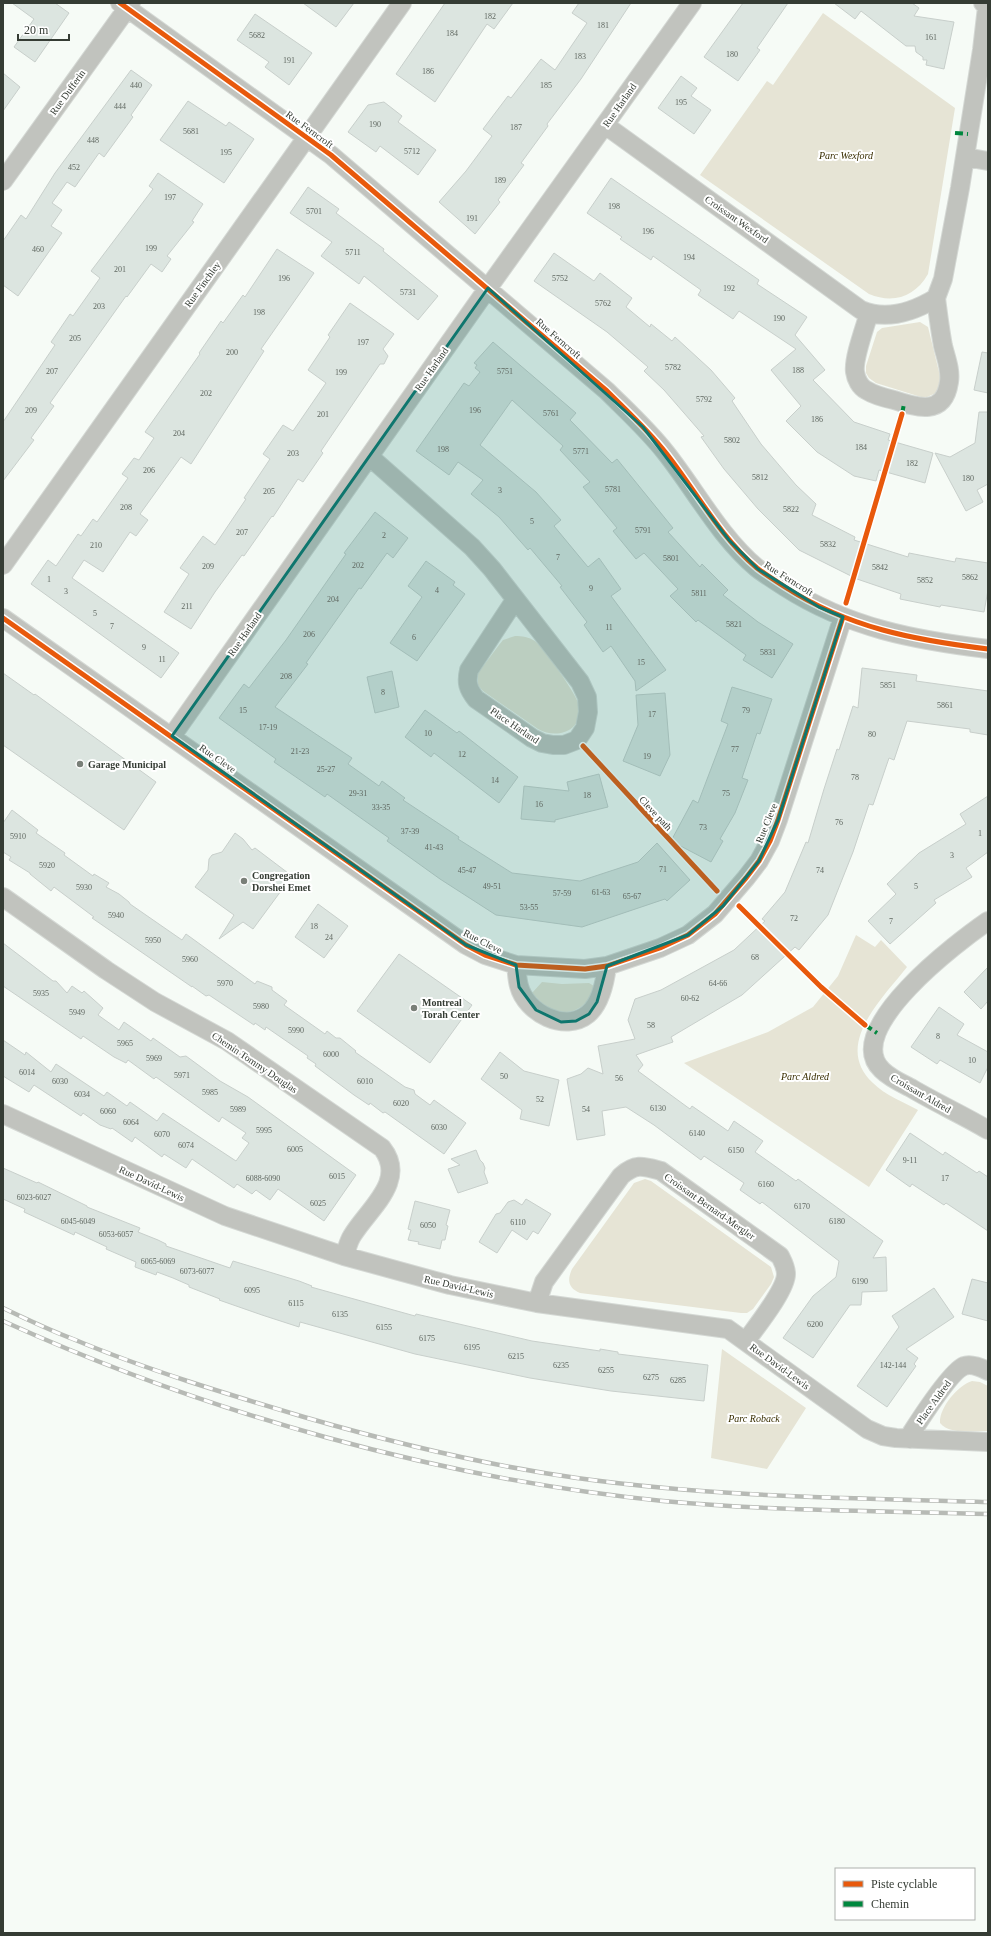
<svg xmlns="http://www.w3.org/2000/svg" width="991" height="1936" font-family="'Times New Roman',serif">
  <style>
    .green { fill: #e6e4d5 }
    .building { fill: #dce5e0; stroke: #c8cfcb }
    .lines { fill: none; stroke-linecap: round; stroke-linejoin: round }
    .minor-casing { stroke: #d4d8d4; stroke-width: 20 }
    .minor { stroke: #c1c3be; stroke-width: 18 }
    .rail-casing { stroke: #b7bab5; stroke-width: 4.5 }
    .rail { stroke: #fff; stroke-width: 3; stroke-dasharray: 9; stroke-linecap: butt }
    .quiet { stroke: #00873e; stroke-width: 4; stroke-dasharray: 8 4; stroke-linecap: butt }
    .cycleway-casing { stroke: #fff; stroke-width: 8 }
    .cycleway { stroke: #e8590c; stroke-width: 5 }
    .marked { fill: #0f766e; fill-opacity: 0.2; stroke: #0f766e; stroke-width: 3; stroke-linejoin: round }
    .poi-dot { fill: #797f78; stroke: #fff; stroke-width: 1.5 }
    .labels { text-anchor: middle; stroke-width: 4; stroke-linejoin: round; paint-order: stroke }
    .number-label { font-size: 8px; fill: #606861 }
    .street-label { font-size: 10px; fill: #353c34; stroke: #fff }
    .park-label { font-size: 10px; font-style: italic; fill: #392e01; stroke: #fff }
    .poi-label { font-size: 10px; font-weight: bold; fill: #353c34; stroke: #fff; text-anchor: start }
  </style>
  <rect width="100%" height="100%" fill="#f6fbf6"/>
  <path class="green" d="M823 13 955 108 928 274C915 297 893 304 869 294L700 175 767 81 773 85Z
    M920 322 928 327 940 376V384L936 393 927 397H921L876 383 869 378 866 373V366L877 332 882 328Z
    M515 636C522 636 529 637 535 641 544 648 577 695 579 705 584 731 557 740 538 729L483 691 478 685V673L499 645 503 640Z
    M856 935 875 947 881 940 907 967C883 998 832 1045 873 1083 885 1095 903 1102 918 1110L869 1187 684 1063 768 1032 813 1007 838 976Z
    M542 982 562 984 589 983 594 986C590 1006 571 1018 551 1009 544 1006 538 999 532 993Z
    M645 1179 651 1181 771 1267 774 1277 771 1284 753 1309 747 1313H741L580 1293C568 1288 567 1280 572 1269L634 1183Z
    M722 1349 806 1408 767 1469 711 1458Z
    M972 1381 980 1382 988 1386V1431C974 1431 950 1435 940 1423 939 1408 958 1385 972 1381Z"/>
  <path class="building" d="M12 3H55L69 13 35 62 14 47 34 19Z
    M303 3H354L336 27Z
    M445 3H513L494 29 487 24 435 102 396 74Z
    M579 3H631L581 79 547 124 548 126 521 163 524 165 498 200 500 202 475 234 439 202 466 171 492 136 483 129 508 96 511 98 541 59 555 70 587 23 572 13Z
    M743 3H788L757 48 760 50 738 81 704 57Z
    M834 3H912L919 8 914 16 954 22 944 69 926 65 927 60H923V57L916 52 915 46H906L861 11 855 19Z
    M255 14 312 53 289 85 265 67 269 62 237 40Z
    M131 70 152 85 131 115 133 117 104 157 99 153 75 187 67 182 52 203 62 210 51 226 62 233 18 296 3 285V241L21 215 26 219 55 173Z
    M3 73 20 87 3 111Z
    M681 76 697 88 691 96 711 110 694 134 658 108Z
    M188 101 226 126 229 122 254 139 224 183 160 140Z
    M384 102 402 116 398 122 436 150 418 175 380 146 376 152 348 132 368 105Z
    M158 173 203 204 192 221 194 222 167 256 171 259 162 272 151 264 127 297 126 296 50 403 54 406 31 438 34 440 3 481V422L55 345 51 342 70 314 73 316 100 278 91 271 153 189 149 186Z
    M611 178 759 280 757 284 807 317 795 335 825 370 813 380 854 422 890 434 888 440 933 453 925 483 879 470 876 481 854 476 817 452 786 421 801 406 771 370 796 349 739 311 733 319 698 295 701 290 653 256 651 260 620 239 622 237 587 213Z
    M308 187 339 209 336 213 384 249 383 251 438 296 418 320 364 276 359 284 321 256 332 242 290 213Z
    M277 249 314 273 261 349 264 351 191 464 181 457 140 514 148 520 136 536 130 532 103 572 84 560 72 578 179 653 161 678 31 584 48 560 56 566 78 534 81 536 93 519 97 522 128 478 122 474 134 458 139 460 154 438 145 432 200 354 199 353 221 321 223 323 243 295 245 297Z
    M554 253 594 281 600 273 632 298 626 307 650 327 651 324 672 341 675 337 711 370 735 398 732 401 761 444 796 485 816 504 812 515 855 537 854 540 908 557 909 553 955 562 956 558 988 563V590L984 612 941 605 940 607 900 599 901 594 857 579 799 550 758 509 724 469 701 437 704 436 664 390 644 371 648 367 607 332 534 281Z
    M350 303 394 334 383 349 388 356 384 364H380L342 420 321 451 323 453 303 482 298 479 273 517 272 516 244 556 242 555 215 592 191 629 164 612 189 574 180 568 203 536 215 545 246 499 244 498 270 459 263 454 283 425 293 431 326 383 308 370 330 337 328 335Z
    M493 342 576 413 570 420 612 463 617 459 673 528 668 532 700 567 702 564 728 590 723 595 758 622 793 644 772 678 743 660 746 655 698 620 696 622 670 596 678 589 644 553 636 559 613 531 617 528 583 487 590 482 560 450 563 446 512 400 480 445 536 492 561 520 554 526 588 567 599 558 621 589 611 596 666 670 636 691 635 681 611 646 603 652 584 625 587 622 560 587 562 586 530 548 528 550 499 517 471 494 483 480 458 462 449 475 416 451 464 383 469 386 480 372 475 368 477 365 474 363Z
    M982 352 988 353V393L974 390Z
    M979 412H988V484L977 490 983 502 966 511 935 453 950 457 975 443Z
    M375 512 408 538 393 558 387 553 361 589 359 588 306 663 308 664 275 707 352 758 348 764 379 786 382 781 405 798 403 800 459 837 458 839 512 873 580 881 638 862 657 843 690 880 667 901 665 899 582 927 496 915 440 879 387 841 389 838 327 794 325 797 274 762 276 759 219 718 244 684 249 688 286 640 346 554 344 553Z
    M426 561 455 582 453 585 465 594 417 661 390 643 422 597 408 586Z
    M862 668 917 675 916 681 988 691V735L970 732V729L907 721 894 760 889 758 873 805 869 804 853 852 828 915 799 950 795 947 742 995 671 1037 673 1042 636 1055 643 1065 638 1071 690 1109 692 1106 728 1131 734 1121 763 1141 755 1152 796 1181 798 1179 883 1241 873 1258 886 1257 887 1291 862 1292 861 1305H850L813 1358 783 1338 813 1296 836 1277 839 1261 762 1202 760 1204 740 1190 744 1183 704 1156 701 1160 654 1125 626 1107 602 1111 605 1135 577 1140 567 1079 581 1074 588 1068 603 1074 598 1046 635 1039 628 1020 635 999 661 990 734 950 765 921 762 919 785 892 806 842 808 843 824 789 837 749 839 750 853 706 858 708Z
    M392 671 399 707 375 713 367 677Z
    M3 673 34 695 35 694 156 782 124 830 3 745Z
    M732 687 772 699 760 734 757 733 742 778 748 780 735 813 720 839 723 841 711 862 671 841 693 800 698 803 728 724 721 721Z
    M665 693 670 755 660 776 623 761 638 725 636 695Z
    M425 710 457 733 459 731 518 777 499 803 434 753 431 757 405 737Z
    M599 774 608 807 555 820V822L521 819 524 786 569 791 567 782Z
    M988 796V852L966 868 972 877 934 900 936 903 890 944 868 921 896 894 887 884 919 853 966 824 960 814Z
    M12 810 38 830 36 833 65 853 64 855 93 876 94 874 109 883 106 887 119 894 129 902 130 904 182 940 186 934 255 984 257 981 272 987V990L287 1001 284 1005 325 1034 327 1031 336 1038H340L356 1051 355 1052 405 1087 414 1090 415 1094 430 1105 434 1100 466 1123 444 1154 385 1112 383 1113 370 1103 369 1105 354 1095 315 1066 316 1064 307 1058 308 1056 266 1027 265 1030 255 1023 254 1025 209 995 206 996 192 986V987L92 918 94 917 54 887 51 891 30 874V873L9 860 11 857 3 852V823Z
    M235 833 243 839 252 850 255 848 292 876 253 929 243 922 219 939 234 915 195 887 208 870 209 859 212 855 222 852Z
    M318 904 348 926 324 958 295 937Z
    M3 943 53 981H56L67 993 72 986 82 993 84 991 103 1008 98 1015 119 1030 124 1022 151 1041 153 1038 180 1057 186 1056 220 1081 248 1097 356 1175 324 1221 278 1189 270 1200 256 1190 252 1194 237 1184 234 1188 192 1159 186 1168 164 1154 162 1157 135 1137 132 1142 112 1128 111 1129 100 1125 83 1113 81 1116 34 1085 29 1092 3 1076V1040L25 1055 26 1052 51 1072 56 1064 104 1096 107 1092 127 1106 130 1102 157 1121 163 1113 236 1161 249 1143 242 1138 246 1133 222 1117 219 1122 156 1077 154 1079 128 1060 126 1063 114 1057 83 1036 81 1039 3 986Z
    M399 954 472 1005 430 1063 357 1011Z
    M988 967V1001L981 1009 964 992Z
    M939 1007 964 1024 957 1035 988 1052V1067L980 1083 940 1060 937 1064 911 1047Z
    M500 1052 524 1071 559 1080 549 1126 520 1119 522 1110 481 1079Z
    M910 1133 943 1155 945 1152 977 1173 979 1171 988 1177V1231L946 1203 944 1205 912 1184 910 1187 886 1170Z
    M476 1150 480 1160 483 1163 485 1168 484 1172 488 1183 458 1193 448 1169 460 1165 451 1159Z
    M3 1168 37 1183 38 1182 87 1206V1207L140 1228 138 1232 158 1240 166 1244V1246L230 1268 233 1261 299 1281 312 1286 311 1287 415 1316 416 1314 532 1341 600 1351V1349L618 1352V1354L708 1365 704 1401 611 1391 530 1378 415 1354 300 1322 299 1327 262 1315 219 1300 220 1299 189 1287V1285L173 1278 157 1272 156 1275 135 1267 136 1262 106 1249 107 1247 75 1232 74 1235 24 1212 25 1209 3 1199Z
    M526 1199 551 1214 538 1234 533 1231 527 1240 512 1230 497 1253 479 1242 496 1214 500 1213 508 1202 514 1200 522 1205Z
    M415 1201 450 1210 446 1225 448 1226 445 1240H442L440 1249 418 1244 419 1242 408 1240 411 1230 408 1229Z
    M972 1279 988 1283V1321L962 1314Z
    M934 1288 954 1317 906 1349 918 1358 914 1364 916 1366 887 1407 857 1386 899 1327 892 1316Z"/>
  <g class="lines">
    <g class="minor-casing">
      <path id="minor" d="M120 3 331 155 607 391C627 411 648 430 666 453 696 491 720 537 757 568 766 575 776 581 785 587 849 628 914 640 988 649
        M605 125 861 310C887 321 913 312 936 298L943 279 960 188 982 50 987 7 983 3
        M965 157 988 161
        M3 181 131 3
        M869 313C865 327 853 359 855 372 856 379 860 387 866 390 874 395 885 398 894 400 918 408 944 416 949 382 951 370 946 358 943 346 940 330 938 314 936 298
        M370 457 472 547 492 569 580 682 587 697 588 712 585 728 577 740 564 745H553L542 743 532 738 476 699C468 689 466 683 469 670L515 600
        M3 565 402 3
        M3 618 466 945 485 955 516 965 585 969 607 966 660 948 688 935 715 914 746 878 759 861 770 841 778 820 843 617
        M172 736 488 288 692 3
        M3 897 106 970 155 1002 227 1041 382 1148C408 1181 368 1209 352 1236 348 1242 347 1250 344 1256
        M988 921C959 941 840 1030 882 1070 890 1078 901 1083 911 1088 936 1103 963 1115 988 1130
        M516 965C517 972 517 979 519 986 526 1013 565 1033 588 1014 601 1003 605 982 607 966
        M3 1114 225 1216 344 1256 450 1285 537 1303 728 1329 867 1429 883 1436 896 1438 988 1442
        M537 1303 544 1282 621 1176C636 1163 643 1166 661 1171L780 1256C783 1262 786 1267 786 1274 786 1290 756 1327 746 1341
        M910 1439 912 1432C921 1418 951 1371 964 1366 971 1363 982 1368 988 1371"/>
    </g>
    <use href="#minor" class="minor"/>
    <g class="rail-casing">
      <path id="rail" d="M3 1308C26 1319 49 1330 73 1339 147 1370 227 1394 304 1417 394 1443 484 1465 577 1478 713 1497 851 1498 988 1502
        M3 1321C206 1413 441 1479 663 1501 771 1511 880 1511 988 1514"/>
    </g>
    <use href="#rail" class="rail"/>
    <path class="quiet" d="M955 133 968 134
      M902 414 904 404
      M865 1025 877 1033"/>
    <g class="cycleway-casing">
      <path id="cycleway" d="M120 3 331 155 607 391C627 411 648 430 666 453 696 491 720 537 757 568 766 575 776 581 785 587 849 628 914 640 988 649
        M846 603 902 414
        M3 618 466 945 485 955 516 965 585 969 607 966 660 948 688 935 715 914 746 878 759 861 770 841 778 820 843 617
        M583 746 717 891
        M739 906 821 987 865 1025"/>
    </g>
    <use href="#cycleway" class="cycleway"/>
  </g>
  <path class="marked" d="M488 288 643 427 729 540 758 569 819 607 843 617 778 820 759 861 723 906 688 935 607 966 597 1002 589 1014 576 1021 561 1022 536 1010 519 987 516 965 466 945 172 736Z"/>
  <g class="poi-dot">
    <circle cx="80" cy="764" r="4"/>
    <circle cx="244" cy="881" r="4"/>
    <circle cx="414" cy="1008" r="4"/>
  </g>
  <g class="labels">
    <g class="number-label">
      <text x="490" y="19">182</text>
      <text x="603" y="28">181</text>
      <text x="452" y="36">184</text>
      <text x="257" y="38">5682</text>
      <text x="931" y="40">161</text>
      <text x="732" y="57">180</text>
      <text x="580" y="59">183</text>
      <text x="289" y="63">191</text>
      <text x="428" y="74">186</text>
      <text x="136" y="88">440</text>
      <text x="546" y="88">185</text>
      <text x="681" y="105">195</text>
      <text x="120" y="109">444</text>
      <text x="375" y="127">190</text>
      <text x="516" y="130">187</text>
      <text x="191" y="134">5681</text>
      <text x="93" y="143">448</text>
      <text x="412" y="154">5712</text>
      <text x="226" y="155">195</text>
      <text x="74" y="170">452</text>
      <text x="500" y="183">189</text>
      <text x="170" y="200">197</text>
      <text x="614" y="209">198</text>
      <text x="314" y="214">5701</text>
      <text x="472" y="221">191</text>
      <text x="648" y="234">196</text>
      <text x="151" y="251">199</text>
      <text x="38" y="252">460</text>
      <text x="353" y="255">5711</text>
      <text x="689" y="260">194</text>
      <text x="120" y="272">201</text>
      <text x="284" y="281">196</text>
      <text x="560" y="281">5752</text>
      <text x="729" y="291">192</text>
      <text x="408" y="295">5731</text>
      <text x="603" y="306">5762</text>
      <text x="99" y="309">203</text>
      <text x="259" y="315">198</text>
      <text x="779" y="321">190</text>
      <text x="75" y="341">205</text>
      <text x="363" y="345">197</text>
      <text x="232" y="355">200</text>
      <text x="673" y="370">5782</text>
      <text x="798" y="373">188</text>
      <text x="52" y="374">207</text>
      <text x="505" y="374">5751</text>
      <text x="341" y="375">199</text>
      <text x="206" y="396">202</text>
      <text x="704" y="402">5792</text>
      <text x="31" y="413">209</text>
      <text x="475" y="413">196</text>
      <text x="551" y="416">5761</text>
      <text x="323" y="417">201</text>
      <text x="817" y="422">186</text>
      <text x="179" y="436">204</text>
      <text x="732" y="443">5802</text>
      <text x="861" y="450">184</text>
      <text x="443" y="452">198</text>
      <text x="581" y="454">5771</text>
      <text x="293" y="456">203</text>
      <text x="912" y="466">182</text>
      <text x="149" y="473">206</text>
      <text x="760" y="480">5812</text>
      <text x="968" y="481">180</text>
      <text x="613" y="492">5781</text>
      <text x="500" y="493">3</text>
      <text x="269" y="494">205</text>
      <text x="126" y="510">208</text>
      <text x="791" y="512">5822</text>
      <text x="532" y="524">5</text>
      <text x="643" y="533">5791</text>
      <text x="242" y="535">207</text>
      <text x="384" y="538">2</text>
      <text x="828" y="547">5832</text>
      <text x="96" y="548">210</text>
      <text x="558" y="560">7</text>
      <text x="671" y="561">5801</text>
      <text x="358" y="568">202</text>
      <text x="208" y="569">209</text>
      <text x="880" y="570">5842</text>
      <text x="970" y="580">5862</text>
      <text x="49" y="582">1</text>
      <text x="925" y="583">5852</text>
      <text x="591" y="591">9</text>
      <text x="437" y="593">4</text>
      <text x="66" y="594">3</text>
      <text x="699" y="596">5811</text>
      <text x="333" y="602">204</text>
      <text x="187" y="609">211</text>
      <text x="95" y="616">5</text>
      <text x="734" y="627">5821</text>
      <text x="112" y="629">7</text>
      <text x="609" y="630">11</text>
      <text x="309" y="637">206</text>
      <text x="414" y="640">6</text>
      <text x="144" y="650">9</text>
      <text x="768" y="655">5831</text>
      <text x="162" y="662">11</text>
      <text x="641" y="665">15</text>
      <text x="286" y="679">208</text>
      <text x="888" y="688">5851</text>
      <text x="383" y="695">8</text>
      <text x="945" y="708">5861</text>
      <text x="243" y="713">15</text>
      <text x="746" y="713">79</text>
      <text x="652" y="717">17</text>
      <text x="268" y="730">17-19</text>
      <text x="428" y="736">10</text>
      <text x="872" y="737">80</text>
      <text x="735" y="752">77</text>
      <text x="300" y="754">21-23</text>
      <text x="462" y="757">12</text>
      <text x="647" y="759">19</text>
      <text x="326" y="772">25-27</text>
      <text x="855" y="780">78</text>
      <text x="495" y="783">14</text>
      <text x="358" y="796">29-31</text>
      <text x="726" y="796">75</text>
      <text x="587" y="798">18</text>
      <text x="539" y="807">16</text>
      <text x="381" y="810">33-35</text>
      <text x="839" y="825">76</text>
      <text x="703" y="830">73</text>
      <text x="410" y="834">37-39</text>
      <text x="980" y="836">1</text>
      <text x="18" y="839">5910</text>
      <text x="434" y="850">41-43</text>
      <text x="952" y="858">3</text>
      <text x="47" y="868">5920</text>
      <text x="663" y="872">71</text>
      <text x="467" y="873">45-47</text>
      <text x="820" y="873">74</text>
      <text x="492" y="889">49-51</text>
      <text x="916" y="889">5</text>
      <text x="84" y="890">5930</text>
      <text x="601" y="895">61-63</text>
      <text x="562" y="896">57-59</text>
      <text x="632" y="899">65-67</text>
      <text x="529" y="910">53-55</text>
      <text x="116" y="918">5940</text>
      <text x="794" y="921">72</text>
      <text x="891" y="924">7</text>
      <text x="314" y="929">18</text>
      <text x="329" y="940">24</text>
      <text x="153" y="943">5950</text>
      <text x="755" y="960">68</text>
      <text x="190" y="962">5960</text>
      <text x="225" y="986">5970</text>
      <text x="718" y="986">64-66</text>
      <text x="41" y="996">5935</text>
      <text x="690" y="1001">60-62</text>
      <text x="261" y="1009">5980</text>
      <text x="77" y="1015">5949</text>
      <text x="651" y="1028">58</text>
      <text x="296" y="1033">5990</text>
      <text x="938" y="1039">8</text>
      <text x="125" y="1046">5965</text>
      <text x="331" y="1057">6000</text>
      <text x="154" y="1061">5969</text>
      <text x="972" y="1063">10</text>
      <text x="27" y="1075">6014</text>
      <text x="182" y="1078">5971</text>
      <text x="504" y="1079">50</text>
      <text x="619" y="1081">56</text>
      <text x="60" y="1084">6030</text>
      <text x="365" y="1084">6010</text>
      <text x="210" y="1095">5985</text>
      <text x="82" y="1097">6034</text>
      <text x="540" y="1102">52</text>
      <text x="401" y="1106">6020</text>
      <text x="658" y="1111">6130</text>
      <text x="238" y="1112">5989</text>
      <text x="586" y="1112">54</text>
      <text x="108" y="1114">6060</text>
      <text x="131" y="1125">6064</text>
      <text x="439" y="1130">6030</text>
      <text x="264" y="1133">5995</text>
      <text x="697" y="1136">6140</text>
      <text x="162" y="1137">6070</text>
      <text x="186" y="1148">6074</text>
      <text x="295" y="1152">6005</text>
      <text x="736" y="1153">6150</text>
      <text x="910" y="1163">9-11</text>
      <text x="337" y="1179">6015</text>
      <text x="263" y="1181">6088-6090</text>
      <text x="945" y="1181">17</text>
      <text x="766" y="1187">6160</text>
      <text x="34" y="1200">6023-6027</text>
      <text x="318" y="1206">6025</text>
      <text x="802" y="1209">6170</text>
      <text x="78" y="1224">6045-6049</text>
      <text x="837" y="1224">6180</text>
      <text x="518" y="1225">6110</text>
      <text x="428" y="1228">6050</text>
      <text x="116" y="1237">6053-6057</text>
      <text x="158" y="1264">6065-6069</text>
      <text x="197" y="1274">6073-6077</text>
      <text x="860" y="1284">6190</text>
      <text x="252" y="1293">6095</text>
      <text x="296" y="1306">6115</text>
      <text x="340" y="1317">6135</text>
      <text x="815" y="1327">6200</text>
      <text x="384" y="1330">6155</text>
      <text x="427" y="1341">6175</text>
      <text x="472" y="1350">6195</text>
      <text x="516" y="1359">6215</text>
      <text x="561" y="1368">6235</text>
      <text x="893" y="1368">142-144</text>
      <text x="606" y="1373">6255</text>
      <text x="651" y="1380">6275</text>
      <text x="678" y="1383">6285</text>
    </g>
    <g class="street-label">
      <text transform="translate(67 92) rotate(-54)" y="4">Rue Dufferin</text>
      <text transform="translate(619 105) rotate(-55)" y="4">Rue Harland</text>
      <text transform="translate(310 129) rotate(36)" y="4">Rue Ferncroft</text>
      <text transform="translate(737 219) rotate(35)" y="4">Croissant Wexford</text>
      <text transform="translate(202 284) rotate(-54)" y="4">Rue Finchley</text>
      <text transform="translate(559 338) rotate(41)" y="4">Rue Ferncroft</text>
      <text transform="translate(431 369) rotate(-55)" y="4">Rue Harland</text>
      <text transform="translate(789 578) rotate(32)" y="4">Rue Ferncroft</text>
      <text transform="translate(244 634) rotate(-55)" y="4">Rue Harland</text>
      <text transform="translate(515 725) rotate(34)" y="4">Place Harland</text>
      <text transform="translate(218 758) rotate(35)" y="4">Rue Cleve</text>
      <text transform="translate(656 813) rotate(47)" y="4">Cleve path</text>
      <text transform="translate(766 823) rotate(-68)" y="4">Rue Cleve</text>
      <text transform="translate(483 941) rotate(27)" y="4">Rue Cleve</text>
      <text transform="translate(255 1062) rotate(34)" y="4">Chemin Tommy Douglas</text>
      <text transform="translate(921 1093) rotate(30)" y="4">Croissant Aldred</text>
      <text transform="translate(152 1183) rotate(25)" y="4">Rue David-Lewis</text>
      <text transform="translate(710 1206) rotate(35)" y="4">Croissant Bernard-Mergler</text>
      <text transform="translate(459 1286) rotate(13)" y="4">Rue David-Lewis</text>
      <text transform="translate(780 1366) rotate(36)" y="4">Rue David-Lewis</text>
      <text transform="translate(933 1402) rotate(-54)" y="4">Place Aldred</text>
    </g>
    <g class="park-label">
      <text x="846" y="159">Parc Wexford</text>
      <text x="805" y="1080">Parc Aldred</text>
      <text x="754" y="1422">Parc Roback</text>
    </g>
    <g class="poi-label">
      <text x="88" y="768">Garage Municipal</text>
      <text x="252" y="879">Congregation<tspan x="252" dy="12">Dorshei Emet</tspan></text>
      <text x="422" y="1006">Montreal<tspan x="422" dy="12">Torah Center</tspan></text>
    </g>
  </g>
  <rect width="991" height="1936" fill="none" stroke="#353c34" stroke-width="8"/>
  <rect x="835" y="1868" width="140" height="52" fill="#ffffff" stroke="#aeb1ae"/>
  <rect x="843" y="1881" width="20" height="6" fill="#e8590c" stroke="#aeb1ae"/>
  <text x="871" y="1888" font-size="12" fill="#353c34">Piste cyclable</text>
  <rect x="843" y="1901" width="20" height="6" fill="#00873e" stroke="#aeb1ae"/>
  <text x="871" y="1908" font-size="12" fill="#353c34">Chemin</text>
  <path d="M18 34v6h51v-6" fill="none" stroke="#353c34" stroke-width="2"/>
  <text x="24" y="34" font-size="12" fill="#353c34" stroke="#ffffff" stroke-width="3" paint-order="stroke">20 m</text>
</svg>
